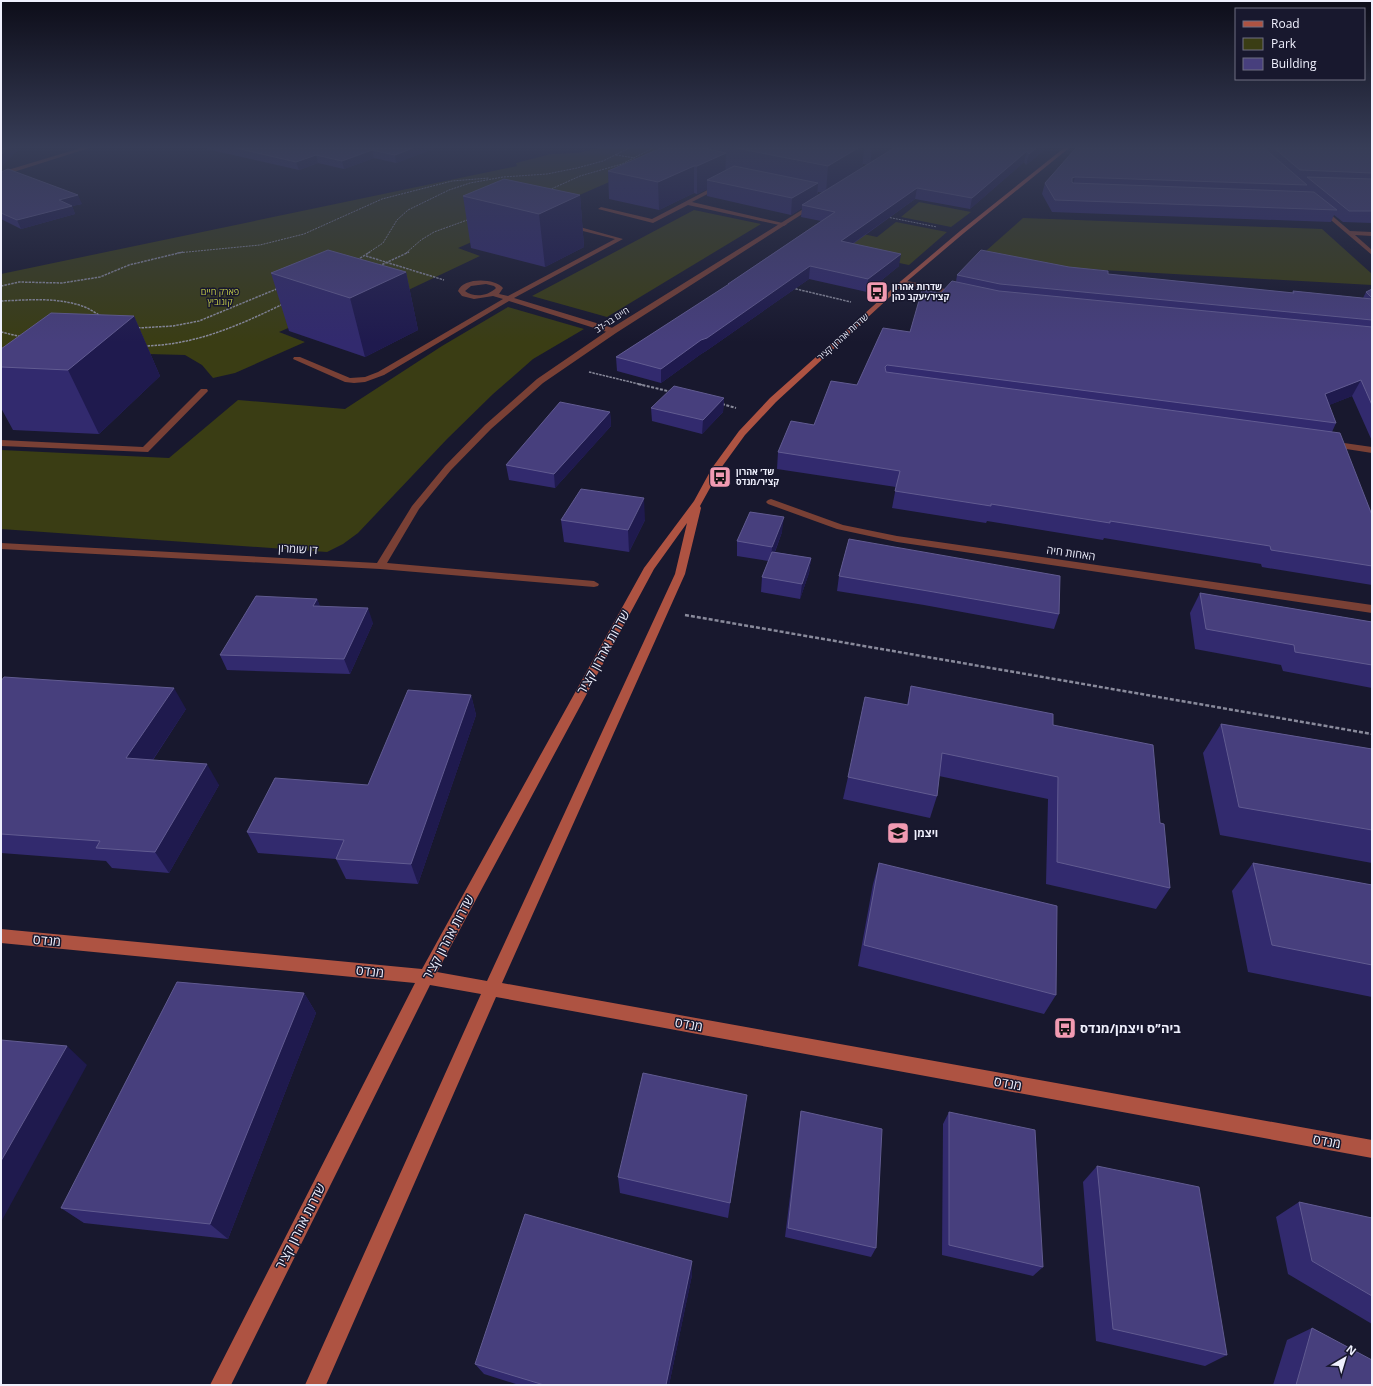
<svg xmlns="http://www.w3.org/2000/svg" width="1373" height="1386" font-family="'Open Sans',Heebo,sans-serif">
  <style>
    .green { fill: #3a3d14 }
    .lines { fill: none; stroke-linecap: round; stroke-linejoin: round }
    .path-far3 { stroke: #898a9b; stroke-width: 1; stroke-dasharray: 2 1; stroke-linecap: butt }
    .path-far2 { stroke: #898a9b; stroke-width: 1.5; stroke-dasharray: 2.5 1; stroke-linecap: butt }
    .path-far1 { stroke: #898a9b; stroke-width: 2; stroke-dasharray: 3 1.5; stroke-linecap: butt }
    .path { stroke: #898a9b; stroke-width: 2.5; stroke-dasharray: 4 2; stroke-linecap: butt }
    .lane { fill: #794035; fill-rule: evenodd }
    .street { fill: #794035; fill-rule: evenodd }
    .secondary { fill: #ae5342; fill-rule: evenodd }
    .wall { fill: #322a6e; fill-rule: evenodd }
    .shaded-wall { fill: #1f1a4e }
    .building { fill: #473f7d; stroke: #615b91 }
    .labels { text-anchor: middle; stroke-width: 3; stroke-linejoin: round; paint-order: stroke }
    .far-poi-label { font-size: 9px; font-weight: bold; fill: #eff0fd; stroke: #18182e; text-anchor: start }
    .far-park-label { font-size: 9px; fill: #c2ca48; stroke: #18182e }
    .far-street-label { font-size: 9px; fill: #eff0fd; stroke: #18182e }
    .street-label { font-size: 11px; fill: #eff0fd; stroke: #18182e }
    .poi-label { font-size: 11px; font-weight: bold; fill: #eff0fd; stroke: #18182e; text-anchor: start }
    .near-street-label { font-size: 13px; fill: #eff0fd; stroke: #18182e }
    .near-poi-label { font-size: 13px; font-weight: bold; fill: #eff0fd; stroke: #18182e; text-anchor: start }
  </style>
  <rect width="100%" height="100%" fill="#18182e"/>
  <path class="green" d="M599 148H687L458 248 480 256 364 311 344 304 279 332 305 342 235 373 213 378 202 365 185 355 1 350V274L517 166 516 163 551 154 577 153Z
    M919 202 971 212 951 227 901 217Z
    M694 210 761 224 607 317 532 296Z
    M1023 218 1322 229 1372 274V285L1085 269 978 258Z
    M896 222 947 232 909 265 792 241 816 224 877 237Z
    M508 307 584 329 533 359 493 394 447 439 358 533 343 544 327 552 1 529V450L169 458 238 400 345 409 442 346Z"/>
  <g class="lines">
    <path class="path-far3" d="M616 155 635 158
      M549 190 580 176 622 164 653 148
      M887 217 937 227
      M177 253 260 245 304 234 382 199 452 181 489 178
      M368 253 383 243 397 220 408 210 449 190 470 183 503 177 547 174 577 168 603 161 629 148
      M406 253 421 240 434 232 470 219"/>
    <path class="path-far2" d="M366 256 444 280
      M357 260 370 252
      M379 266 409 252
      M1 286 19 282 62 283 100 277 129 265 183 252
      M792 288 851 302
      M1 301C28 300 56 297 82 306 89 308 95 313 101 316
      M138 328 173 326 199 321 279 288
      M1 332 22 337
      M144 346C195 345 238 326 283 304
      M589 372 643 385"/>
    <path class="path-far1" d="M638 384 672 392
      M722 404 736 408"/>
    <path class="path" d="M685 615 1372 734"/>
    <path class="lane" d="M721 183 723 184V186L692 202 787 224 784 226 688 205 653 223 598 209 601 207 652 219Z
      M569 224 623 239 514 298 616 329V333H610L509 301 384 375 365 382 354 383 345 382 293 359 294 357H300L350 378 365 377 378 372 503 299 493 296 474 299 462 296 458 291C463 277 495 278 503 288L499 294 508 296 615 239 567 227 566 226ZM486 284 494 286 496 288C488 296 474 298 465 291L471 286Z
      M201 389H207L208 391 148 452 1 446V440L143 447Z"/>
    <path class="street" d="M81 148H89L1 176V172Z
      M813 203 818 204 616 333 543 383 491 429 451 470 419 509 387 563 594 581 599 584 598 586 594 587 380 569 1 549V543L377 563 412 506 445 466 485 425 537 379 610 329Z
      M1318 207H1322L1350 231 1372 232V236L1355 235 1372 250V255L1318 209Z
      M903 280 959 292 962 294 959 296 901 283 900 282Z
      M1330 441 1372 447V453L1327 446 1326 444 1327 442Z
      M771 499 843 525 897 536 1372 605V613L897 542 837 529 768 504 766 502 768 500Z"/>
    <path class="secondary" d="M1064 148H1069L964 233 905 283 776 402 745 435 721 468 700 506 701 508 685 574 502 983 1372 1140V1158L496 997 326 1385H305L481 994 430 985 231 1385H210L415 983 1 943V929L422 969 644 568 694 501 712 468 739 431 770 398 901 281 960 231ZM687 523 675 574 487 981 437 972 654 569Z"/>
  </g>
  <path class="wall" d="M207 148H436L396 163 374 158 344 169 318 163 299 170 207 149Z
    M661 148H1047L1026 165 1024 162 970 209 915 199 853 244 899 266 867 292 809 279 706 351 701 354 661 383 617 371 616 357 728 285V284L821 221 801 217 802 208 791 215 707 196V189L697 194 694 193 659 210 609 199 608 171ZM863 164 868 165 862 168ZM818 192 823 193 817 196Z
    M1076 148H1372V223L1343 222 1334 215 1331 222 1052 212 1042 194 1045 183Z
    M1 172 82 204 72 206 75 214 21 229 1 219Z
    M580 195 584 247 545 267 471 248 463 196Z
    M406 272 418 330 365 357 289 331 271 273Z
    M1108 274 1292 293 1293 291 1363 298 1366 292 1372 289V441L1352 396 1329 405 1336 423 1332 432 1372 515V585L1262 567 1261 564 1104 538 1103 540 987 521 986 523 892 508 896 487 777 469 778 452 814 425 857 385 910 332 941 293 956 282 957 275Z
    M134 316 160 376 99 434 13 430 1 408V349Z
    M724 398 723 412 702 434 652 421 651 408Z
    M610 412 611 426 555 488 509 480 506 465Z
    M561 520H645L629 552 564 542Z
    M782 532 775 552 811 558 809 573 800 599 761 592 762 577 768 561 737 556V541Z
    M849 539 1059 614 1054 629 924 605 837 591 839 576Z
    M1200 593 1372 622V688L1283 671 1281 665 1195 649 1190 613Z
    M317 599 320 607 373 623 350 674 227 670 220 655Z
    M1 681 186 709 153 760 219 785 169 873 112 868 106 861 1 853Z
    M911 686 1053 725 1160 823 1170 888 1156 909 1046 884 1048 799 939 776 937 796 930 818 843 799 848 777 907 705Z
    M471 695 476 715 418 884 346 879 336 859 258 853 247 832 368 785Z
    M1221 724 1372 749V863L1220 835 1203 753Z
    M879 863 1056 995 1044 1014 858 966 873 884Z
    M1253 863 1372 885V997L1248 972 1232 891Z
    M304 993 316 1013 228 1239 84 1223 61 1208Z
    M801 1111 876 1248 871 1257 785 1237 799 1123Z
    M949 1112 1043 1267 1033 1276 942 1255 943 1124Z
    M744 1113 728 1218 620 1193 618 1177Z
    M1097 1166 1227 1355 1205 1366 1096 1341 1083 1182Z
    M1299 1202 1372 1218V1324L1288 1274 1276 1217Z
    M692 1261V1275L669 1385H519L484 1374 475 1364Z
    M1312 1328 1372 1385H1273L1287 1340Z"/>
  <path class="shaded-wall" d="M7 148H17L18 150 1 167V155Z
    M413 148H436L396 163 395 155Z
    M694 148H698V166L726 153 725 179 718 183 707 180V189L697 194V166H694V193L659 210 658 182 694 166Z
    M858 148H864L862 171 826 193 828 166Z
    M872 148H894L870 165Z
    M1036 148H1047L1026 165 1029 154Z
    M372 150 374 158 344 169 342 161Z
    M1027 151 1024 162 970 209 972 198Z
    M316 155 318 163 299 170 296 162Z
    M1075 177 1072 188 1069 190 1072 178Z
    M818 183 817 198 802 205V208L791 215 792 198Z
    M917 188 915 199 839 253 841 241Z
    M78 195 82 204 72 206 75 214 21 229 17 220 59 200Z
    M580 195 584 247 545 267 539 214Z
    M901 254 899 266 867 292 868 279Z
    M810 266 809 279 706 351 701 354 661 383V369L701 340Z
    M406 272 418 330 365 357 350 298Z
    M134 316 160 376 99 434 68 370Z
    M1361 380 1352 396 1317 410 1325 394Z
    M724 398 723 412 702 434 703 420Z
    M610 412 611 426 555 488 554 474Z
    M644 498 645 520 629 552 628 530Z
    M784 517 782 532 771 562 772 547Z
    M811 558 809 573 800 599 802 584Z
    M317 599 323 614 313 606Z
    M368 608 373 623 350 674 344 659Z
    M174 688 186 709 140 779 126 758Z
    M471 695 476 715 418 884 411 864Z
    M207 764 219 785 169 873 155 852Z
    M304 993 316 1013 228 1239 210 1224Z
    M67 1046 87 1065 1 1222V1161Z
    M692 1261V1275L669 1385H666Z"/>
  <path class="building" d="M1 148H7L1 155Z
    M236 148H413L395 155 372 150 342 161 316 155 296 162Z
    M661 148H703L726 153 697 166H694L658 182 608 171Z
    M736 148H858L828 166Z
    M894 148H1036L1029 154 1027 151 972 198 917 188 841 241 901 254 868 279 810 266 707 338 701 340 661 369 616 357 729 284H728L835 212 802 205Z
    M1076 148H1264L1307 185 1075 177 1072 178V182L1073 183 1314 192 1337 210 1055 200 1045 183Z
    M1274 148H1372V173L1300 170Z
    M734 166 818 183 792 198 707 180Z
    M8 169 78 195 59 200 72 206 17 220 1 213V172Z
    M1307 177 1372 179V211H1349Z
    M504 179 580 195 539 214 463 196Z
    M328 250 406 272 350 298 271 273Z
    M981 250 1069 267 1108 271V274L1294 293 1293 291 1372 299V320L1000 284 957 275Z
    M952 281 999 291 1372 327V405L1361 380 1325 394 1336 423 887 365 885 367 886 372 1340 433 1372 515V566L1271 550 1270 546 1110 521V523L991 504V506L895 491 900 471 778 452 791 421 814 425 831 381 857 385 883 328 910 332 922 290 941 293Z
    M1372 289V298L1366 292Z
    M51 313 134 316 68 370 1 367V349Z
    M674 386 724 398 703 420 651 408Z
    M560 402 610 412 554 474 506 465Z
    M581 489 644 498 628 530 561 520Z
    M750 512 784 517 772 547 737 541Z
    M849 539 1060 576 1059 614 928 591 839 576Z
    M772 552 811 558 802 584 762 577Z
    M1200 593 1372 622V665L1295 652 1294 645 1206 629Z
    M256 596 317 599 313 606 368 608 344 659 220 655Z
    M4 677 174 688 126 758 207 764 155 852 96 848 100 841 1 834V681Z
    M911 686 1053 714V725L1153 745 1160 823 1164 824 1170 888 1057 862 1058 777 942 753 937 796 848 777 865 697 908 705Z
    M408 690 471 695 411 864 336 859 344 840 247 832 275 778 368 785Z
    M1221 724 1372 749V830L1239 807Z
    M879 863 1057 906 1056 995 864 945Z
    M1253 863 1372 885V965L1272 945Z
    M177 982 304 993 210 1224 61 1208Z
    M1 1040 67 1046 1 1161Z
    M643 1073 747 1095 730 1203 618 1177Z
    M801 1111 882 1129 876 1248 788 1228Z
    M949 1112 1035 1130 1043 1267 949 1245Z
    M1097 1166 1199 1187 1227 1355 1113 1329Z
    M1299 1202 1372 1218V1296L1312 1261Z
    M525 1214 692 1261 666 1385H544L475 1364Z
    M1312 1328 1372 1360V1385H1296Z"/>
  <linearGradient id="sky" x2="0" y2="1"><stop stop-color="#0d0d19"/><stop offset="0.43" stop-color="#373d57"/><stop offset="1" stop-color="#373d57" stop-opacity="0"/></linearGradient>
  <rect width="1373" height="342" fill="url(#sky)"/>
  <defs>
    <g id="bus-square" transform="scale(1.15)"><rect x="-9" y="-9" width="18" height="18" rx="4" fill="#f19ab2" stroke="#18182e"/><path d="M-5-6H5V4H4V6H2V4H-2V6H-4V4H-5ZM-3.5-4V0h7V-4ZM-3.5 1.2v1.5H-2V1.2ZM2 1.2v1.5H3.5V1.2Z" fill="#111"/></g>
    <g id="school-square" transform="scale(1.15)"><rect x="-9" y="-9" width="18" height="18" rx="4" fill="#f19ab2" stroke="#18182e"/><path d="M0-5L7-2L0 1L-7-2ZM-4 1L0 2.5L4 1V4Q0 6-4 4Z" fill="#111"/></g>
  </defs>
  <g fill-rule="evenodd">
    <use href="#bus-square" x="877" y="292"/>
    <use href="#bus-square" x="720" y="477"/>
    <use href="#school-square" x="898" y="833"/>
    <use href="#bus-square" x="1065" y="1028"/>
  </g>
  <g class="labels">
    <g class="far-poi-label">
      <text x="892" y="290">שדרות אהרון<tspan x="892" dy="10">קציר/יעקב כהן</tspan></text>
      <text x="736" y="475">שד׳ אהרון<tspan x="736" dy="10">קציר/מנדס</tspan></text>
    </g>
    <g class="far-park-label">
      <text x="220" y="295">פארק חיים<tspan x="220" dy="10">קונוביץ</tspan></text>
    </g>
    <g class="far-street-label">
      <text transform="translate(612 320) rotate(-33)" y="3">חיים בר-לב</text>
      <text transform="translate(843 337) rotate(-42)" y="3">שדרות אהרון קציר</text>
    </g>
    <g class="street-label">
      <text transform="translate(298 549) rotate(3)" y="4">דן שומרון</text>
      <text transform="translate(1071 553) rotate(8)" y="4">האחות חיה</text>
    </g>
    <g class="poi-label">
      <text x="914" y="837">ויצמן</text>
    </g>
    <g class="near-street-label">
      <text transform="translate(603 652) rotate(-61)" y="5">שדרות אהרון קציר</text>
      <text transform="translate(448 937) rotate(-62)" y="5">שדרות אהרון קציר</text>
      <text transform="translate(47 940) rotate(5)" y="5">מנדס</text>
      <text transform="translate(370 971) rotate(6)" y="5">מנדס</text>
      <text transform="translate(689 1024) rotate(10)" y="5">מנדס</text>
      <text transform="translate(1008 1083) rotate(10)" y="5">מנדס</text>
      <text transform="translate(1327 1141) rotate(10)" y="5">מנדס</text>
      <text transform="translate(300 1226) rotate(-63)" y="5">שדרות אהרון קציר</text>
    </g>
    <g class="near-poi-label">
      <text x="1080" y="1033">ביה״ס ויצמן/מנדס</text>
    </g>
  </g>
  <rect width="1373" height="1386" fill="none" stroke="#eff0fd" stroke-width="4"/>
  <rect x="1235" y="8" width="130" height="72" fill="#18182e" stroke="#6e6e81"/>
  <rect x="1243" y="21" width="20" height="6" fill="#ae5342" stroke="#6e6e81"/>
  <text x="1271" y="28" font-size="12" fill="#eff0fd">Road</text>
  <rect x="1243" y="38" width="20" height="12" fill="#3a3d14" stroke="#6e6e81"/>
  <text x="1271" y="48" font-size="12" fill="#eff0fd">Park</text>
  <rect x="1243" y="58" width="20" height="12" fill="#473f7d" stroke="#6e6e81"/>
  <text x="1271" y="68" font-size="12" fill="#eff0fd">Building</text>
  <g transform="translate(1345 1358) rotate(38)" stroke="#18182e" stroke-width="3" paint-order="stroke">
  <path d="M0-3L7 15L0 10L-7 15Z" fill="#eff0fd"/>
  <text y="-6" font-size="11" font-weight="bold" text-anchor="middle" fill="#eff0fd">N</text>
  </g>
</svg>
